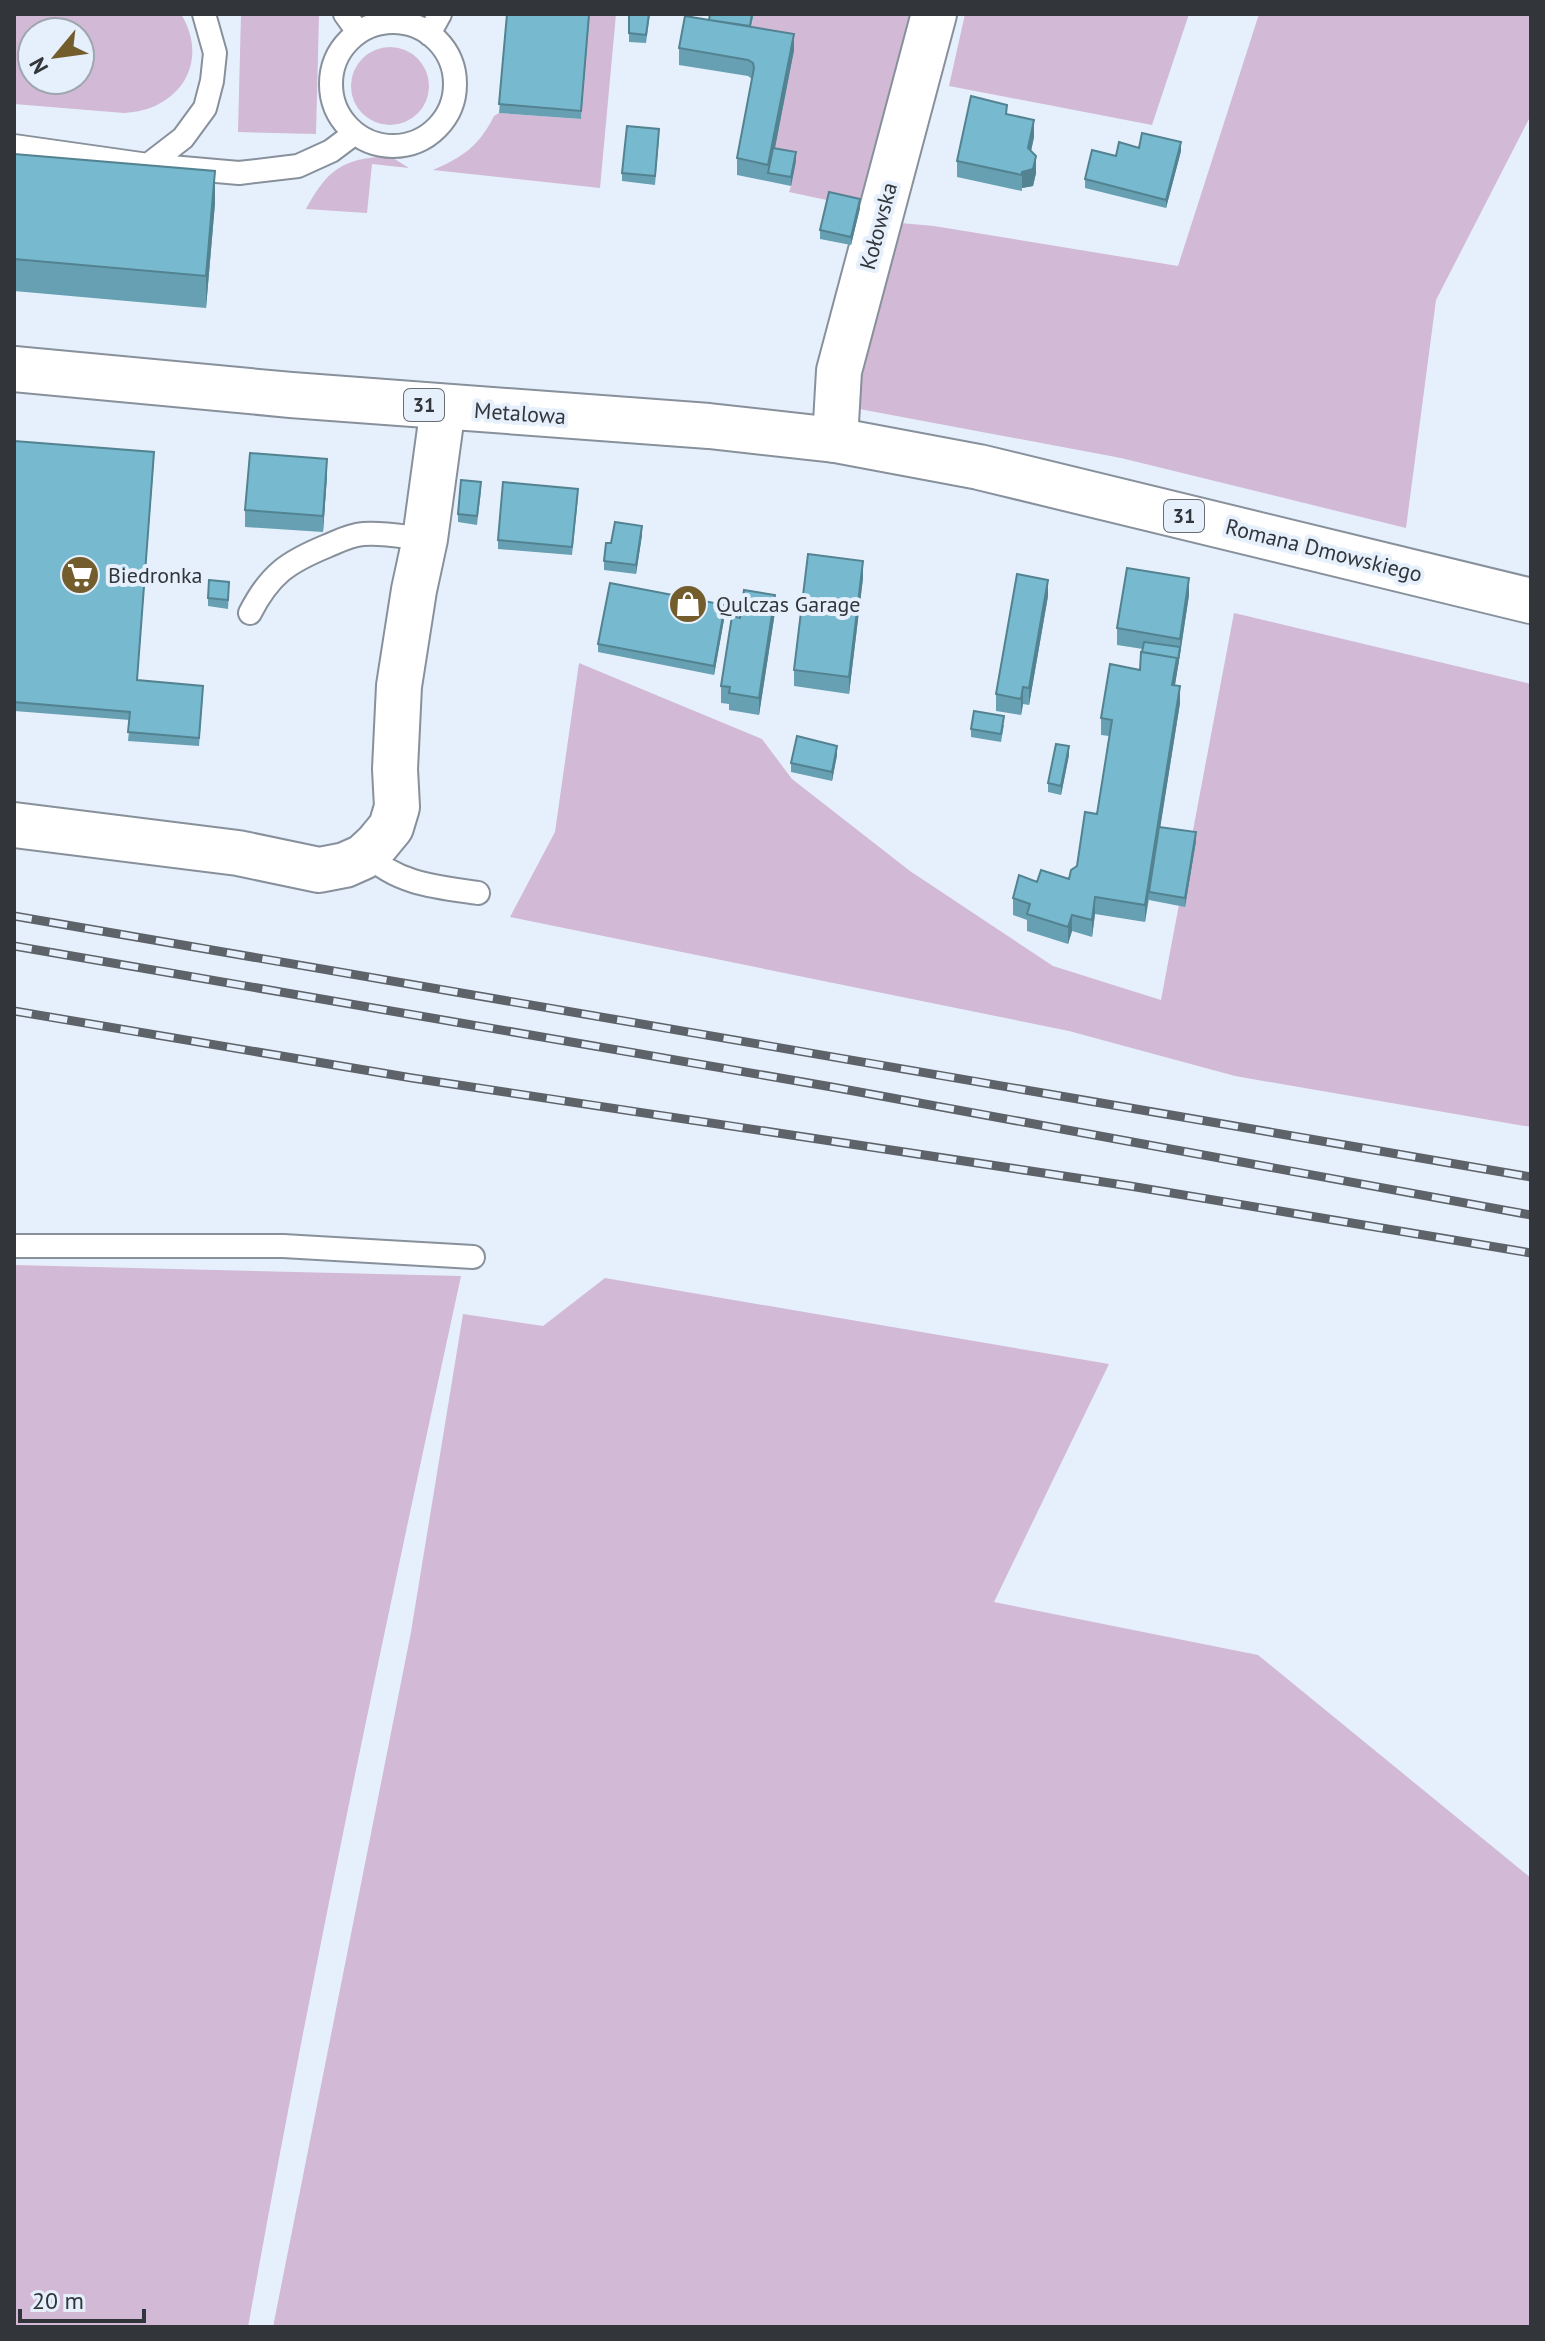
<svg xmlns="http://www.w3.org/2000/svg" width="1545" height="2341" font-family="'PT Sans',sans-serif">
  <style>
    .green { fill: #d2b9d5; fill-rule: evenodd }
    .lines { fill: none; stroke-linecap: round; stroke-linejoin: round }
    .service-casing { stroke: #87909b; stroke-width: 26 }
    .minor-casing { stroke: #87909b; stroke-width: 48 }
    .primary-casing { stroke: #87909b; stroke-width: 48 }
    .service { stroke: #fff; stroke-width: 22 }
    .minor { stroke: #fff; stroke-width: 44 }
    .primary { stroke: #fff; stroke-width: 44 }
    .rail-casing { stroke: #5e6369; stroke-width: 9 }
    .rail { stroke: #e6f0fc; stroke-width: 6; stroke-dasharray: 18; stroke-linecap: butt }
    .wall { fill: #66a0b2 }
    .shaded-wall { fill: #538291 }
    .building { fill: #77bacf; stroke: #538291; stroke-width: 2 }
    .labels { text-anchor: middle; stroke-width: 8; stroke-linejoin: round; paint-order: stroke }
    .shield { fill: #e6f0fc; stroke: #686e74; stroke-width: 2 }
    .shield-label { font-size: 20px; font-weight: bold; fill: #32363a }
    .street-label { font-size: 22px; fill: #32363a; stroke: #e6f0fc }
    .poi-label { font-size: 22px; fill: #32363a; stroke: #e6f0fc; text-anchor: start }
  </style>
  <rect width="100%" height="100%" fill="#e6f0fc"/>
  <path class="green" d="M14 14H181C211 63 178 111 124 113L14 104ZM80 32V80H32V32Z
    M241 14 319 15 316 134 238 132Z
    M590 14H616L600 188 433 170C463 157 479 146 494 116L499 113 581 119Z
    M754 14H910L869 209 789 192 791 186 773 156 793 51 748 44Z
    M965 14H1189L1152 125 949 86Z
    M1259 14H1531V115L1436 300 1406 528 1121 458 854 408 871 321 900 223 934 226 1178 266Z
    M351 86a39 39 0 1 1 78 0a39 39 0 1 1-78 0Z
    M378 157 393 158 409 168 372 164 367 213 306 209C324 176 338 160 378 157Z
    M1234 613 1531 684V1127L1235 1076 1069 1031 510 917 555 832 579 663 762 739 792 779 910 871 1053 966 1161 1000Z
    M14 1265 461 1276C385 1626 311 1975 248 2327H14Z
    M605 1278 1109 1364 994 1602 1258 1655 1531 1878V2327H273L411 1632 463 1314 543 1326Z"/>
  <g class="lines">
    <g class="service-casing">
      <path id="service" d="M345 14 358 32
        M331 84a62 62 0 1 1 124 0a62 62 0 1 1-124 0Z
        M429 34 440 14
        M14 146 148 165 239 173 298 166 331 151 355 133
        M148 165 183 138 205 108 212 81 215 53 204 14
        M250 613C270 574 288 562 327 546 339 541 350 535 363 534 383 532 405 537 425 539
        M367 854C397 884 437 887 478 893
        M14 1246H283L473 1257"/>
    </g>
    <g class="minor-casing">
      <path id="minor" d="M835 440 839 371 934 14
        M14 825 238 853 319 870 345 865 363 857 377 844 391 827 397 807 395 769 399 686 414 590 425 539 443 407"/>
    </g>
    <g class="primary-casing">
      <path id="primary" d="M14 369 291 395 709 426 835 440 979 467 1531 601"/>
    </g>
    <use href="#service" class="service"/>
    <use href="#minor" class="minor"/>
    <use href="#primary" class="primary"/>
    <g class="rail-casing">
      <path id="rail" d="M14 916 1531 1177
        M14 946 832 1087 1531 1215
        M14 1011 412 1078 1130 1186 1531 1253"/>
    </g>
    <use href="#rail" class="rail"/>
  </g>
  <path class="wall" d="M507 14H590L581 119 499 113Z
    M629 14H650L646 43 629 42Z
    M710 14H754L751 27 794 50 775 148 796 161 791 186 737 175V158L752 79 748 76 679 65V48L709 20Z
    M1007 114 1034 137 1031 151 1036 173 1033 186 1022 188V191L957 177V161Z
    M659 138 655 185 622 181V173Z
    M1139 148 1181 151 1166 208 1085 188V179L1116 156Z
    M14 154 215 203 206 308 14 291Z
    M860 208 851 245 820 239V230Z
    M14 441 154 461 137 681 203 694 199 746 128 741 130 720 14 711Z
    M327 476 323 532 245 527V510Z
    M481 491 477 525 458 522V514Z
    M578 497 572 555 498 549V540Z
    M642 535 636 574 604 570V561L611 543Z
    M863 578 849 694 794 686V670Z
    M229 591 228 609 208 606V598Z
    M1189 595 1175 685 1180 703 1160 827 1196 841 1185 907 1149 900V899L1145 922 1095 914 1092 937 1072 931 1068 944 1027 931V920L1013 915V898L1037 882 1069 879 1077 866 1097 814 1109 736 1101 735V718L1140 670 1143 649 1117 645V628Z
    M1048 596 1029 705 1023 704 1021 715 996 711V694Z
    M775 612 759 715 729 710V704L721 703V686L740 618Z
    M725 614 714 675 598 652V644Z
    M1004 725 1001 742 971 737V729Z
    M837 755 832 781 791 772V763Z
    M1069 755 1061 795 1048 792V783Z"/>
  <path class="shaded-wall" d="M794 34V50L770 173H768V165Z
    M1034 120V137L1028 165V148Z
    M1181 142V151L1166 208V200Z
    M796 152V161L791 186V177Z
    M1036 156V173L1033 186 1022 188V191V172Z
    M215 171V203L206 308V276Z
    M860 199V208L851 245V237Z
    M327 459V476L323 532V516Z
    M642 526V535L636 574V565Z
    M863 561V578L849 694V677Z
    M1189 578V595L1180 655V639Z
    M1048 580V596L1029 705V688Z
    M775 595V612L759 715V698Z
    M725 605V614L714 675V666Z
    M1180 647V655L1172 702V685L1177 658Z
    M1180 686V703L1150 892H1149L1145 922V905Z
    M1023 687V704L1021 715V699Z
    M837 746V755L832 781V772Z
    M1069 746V755L1061 795V786Z
    M1196 832V841L1185 907V898Z
    M1095 897V914L1092 937V920Z
    M1072 915V931L1068 944V927Z"/>
  <path class="building" d="M507 14H589L581 111 499 104Z
    M629 14H649L646 35 629 33Z
    M710 14H752L750 26 709 20Z
    M685 16 794 34 768 165 737 158 754 68 753 63 748 60 679 48Z
    M971 96 1007 105 1006 114 1034 120 1028 148 1036 156 1033 169 1022 172V175L957 161Z
    M627 126 659 129 655 176 622 173Z
    M1142 133 1181 142 1166 200 1085 179 1092 150 1116 156 1119 142 1139 148Z
    M773 148 796 152 791 177 768 173Z
    M14 154 215 171 206 276 14 259Z
    M829 192 860 199 851 237 820 230Z
    M14 441 154 452 137 680 203 686 199 738 128 732 130 712 14 702Z
    M250 453 327 459 323 516 245 510Z
    M461 480 481 482 477 516 458 514Z
    M503 482 578 489 572 547 498 540Z
    M615 522 642 526 636 565 604 561 606 543H611Z
    M808 554 863 561 849 677 794 670Z
    M1127 568 1189 578 1180 639 1117 628Z
    M1017 574 1048 580 1029 688 1023 687 1021 699 996 694Z
    M209 580 229 582 228 600 208 598Z
    M610 583 725 605 714 666 598 644Z
    M744 590 775 595 759 698 729 693 730 687 721 686 732 616 740 618Z
    M1144 642 1180 647 1177 666V658L1142 652Z
    M1141 652 1177 658 1172 685 1180 686 1145 905 1095 897 1092 920 1072 915 1068 927 1027 914 1030 904 1013 898 1019 875 1037 882 1041 870 1069 879 1071 870 1077 866 1085 812 1097 814 1112 720 1101 718 1110 664 1140 670Z
    M974 711 1004 716 1001 734 971 729Z
    M797 736 837 746 832 772 791 763Z
    M1056 744 1069 746 1061 786 1048 783Z
    M1159 827 1196 832 1185 898 1149 892Z"/>
  <defs>
    <g id="supermarket-disc" transform="scale(2)"><circle r="9.5" fill="#745d2d" stroke="#e6f0fc"/><path d="M-6-5.5h2.5l.6 2H6L4.5 2H-2.5L-4.4-4H-6ZM-1.5 3.2a1.3 1.3 0 1 0 .1 0ZM3 3.2a1.3 1.3 0 1 0 .1 0Z" fill="#fff"/></g>
    <g id="shop-disc" transform="scale(2)"><circle r="9.5" fill="#745d2d" stroke="#e6f0fc"/><path d="M-5-2.5h2.3a2.7 3.5 0 0 1 5.4 0H5L5.5 6h-11ZM-1.5-2.5h3a1.5 2.3 0 0 0-3 0Z" fill="#fff"/></g>
  </defs>
  <g fill-rule="evenodd">
    <use href="#supermarket-disc" x="80" y="575"/>
    <use href="#shop-disc" x="688" y="604"/>
  </g>
  <g class="labels">
    <g class="shield">
      <rect x="404" y="389" width="40" height="32" rx="6"/>
      <rect x="1164" y="500" width="40" height="32" rx="6"/>
    </g>
    <g class="shield-label">
      <text x="424" y="412">31</text>
      <text x="1184" y="523">31</text>
    </g>
    <g class="street-label">
      <text transform="translate(878 226) rotate(-75)" y="8">Kołowska</text>
      <text transform="translate(520 413) rotate(4)" y="8">Metalowa</text>
      <text transform="translate(1324 550) rotate(14)" y="8">Romana Dmowskiego</text>
    </g>
    <g class="poi-label">
      <text x="108" y="583">Biedronka</text>
      <text x="716" y="612">Qulczas Garage</text>
    </g>
  </g>
  <rect width="1545" height="2341" fill="none" stroke="#32363a" stroke-width="32"/>
  <g transform="translate(56 56) rotate(241)"><circle r="38" fill="#e6f0fc" stroke="#9ea6ae" stroke-width="2"/>
  <path d="M0-6L14 30L0 20L-14 30Z" fill="#745d2d"/>
  <text y="-12" font-size="22" font-weight="bold" text-anchor="middle" fill="#32363a">N</text>
  </g>
  <path d="M20 2309v12h124v-12" fill="none" stroke="#32363a" stroke-width="4"/>
  <text x="32" y="2309" font-size="24" fill="#32363a" stroke="#e6f0fc" stroke-width="6" paint-order="stroke">20 m</text>
</svg>
